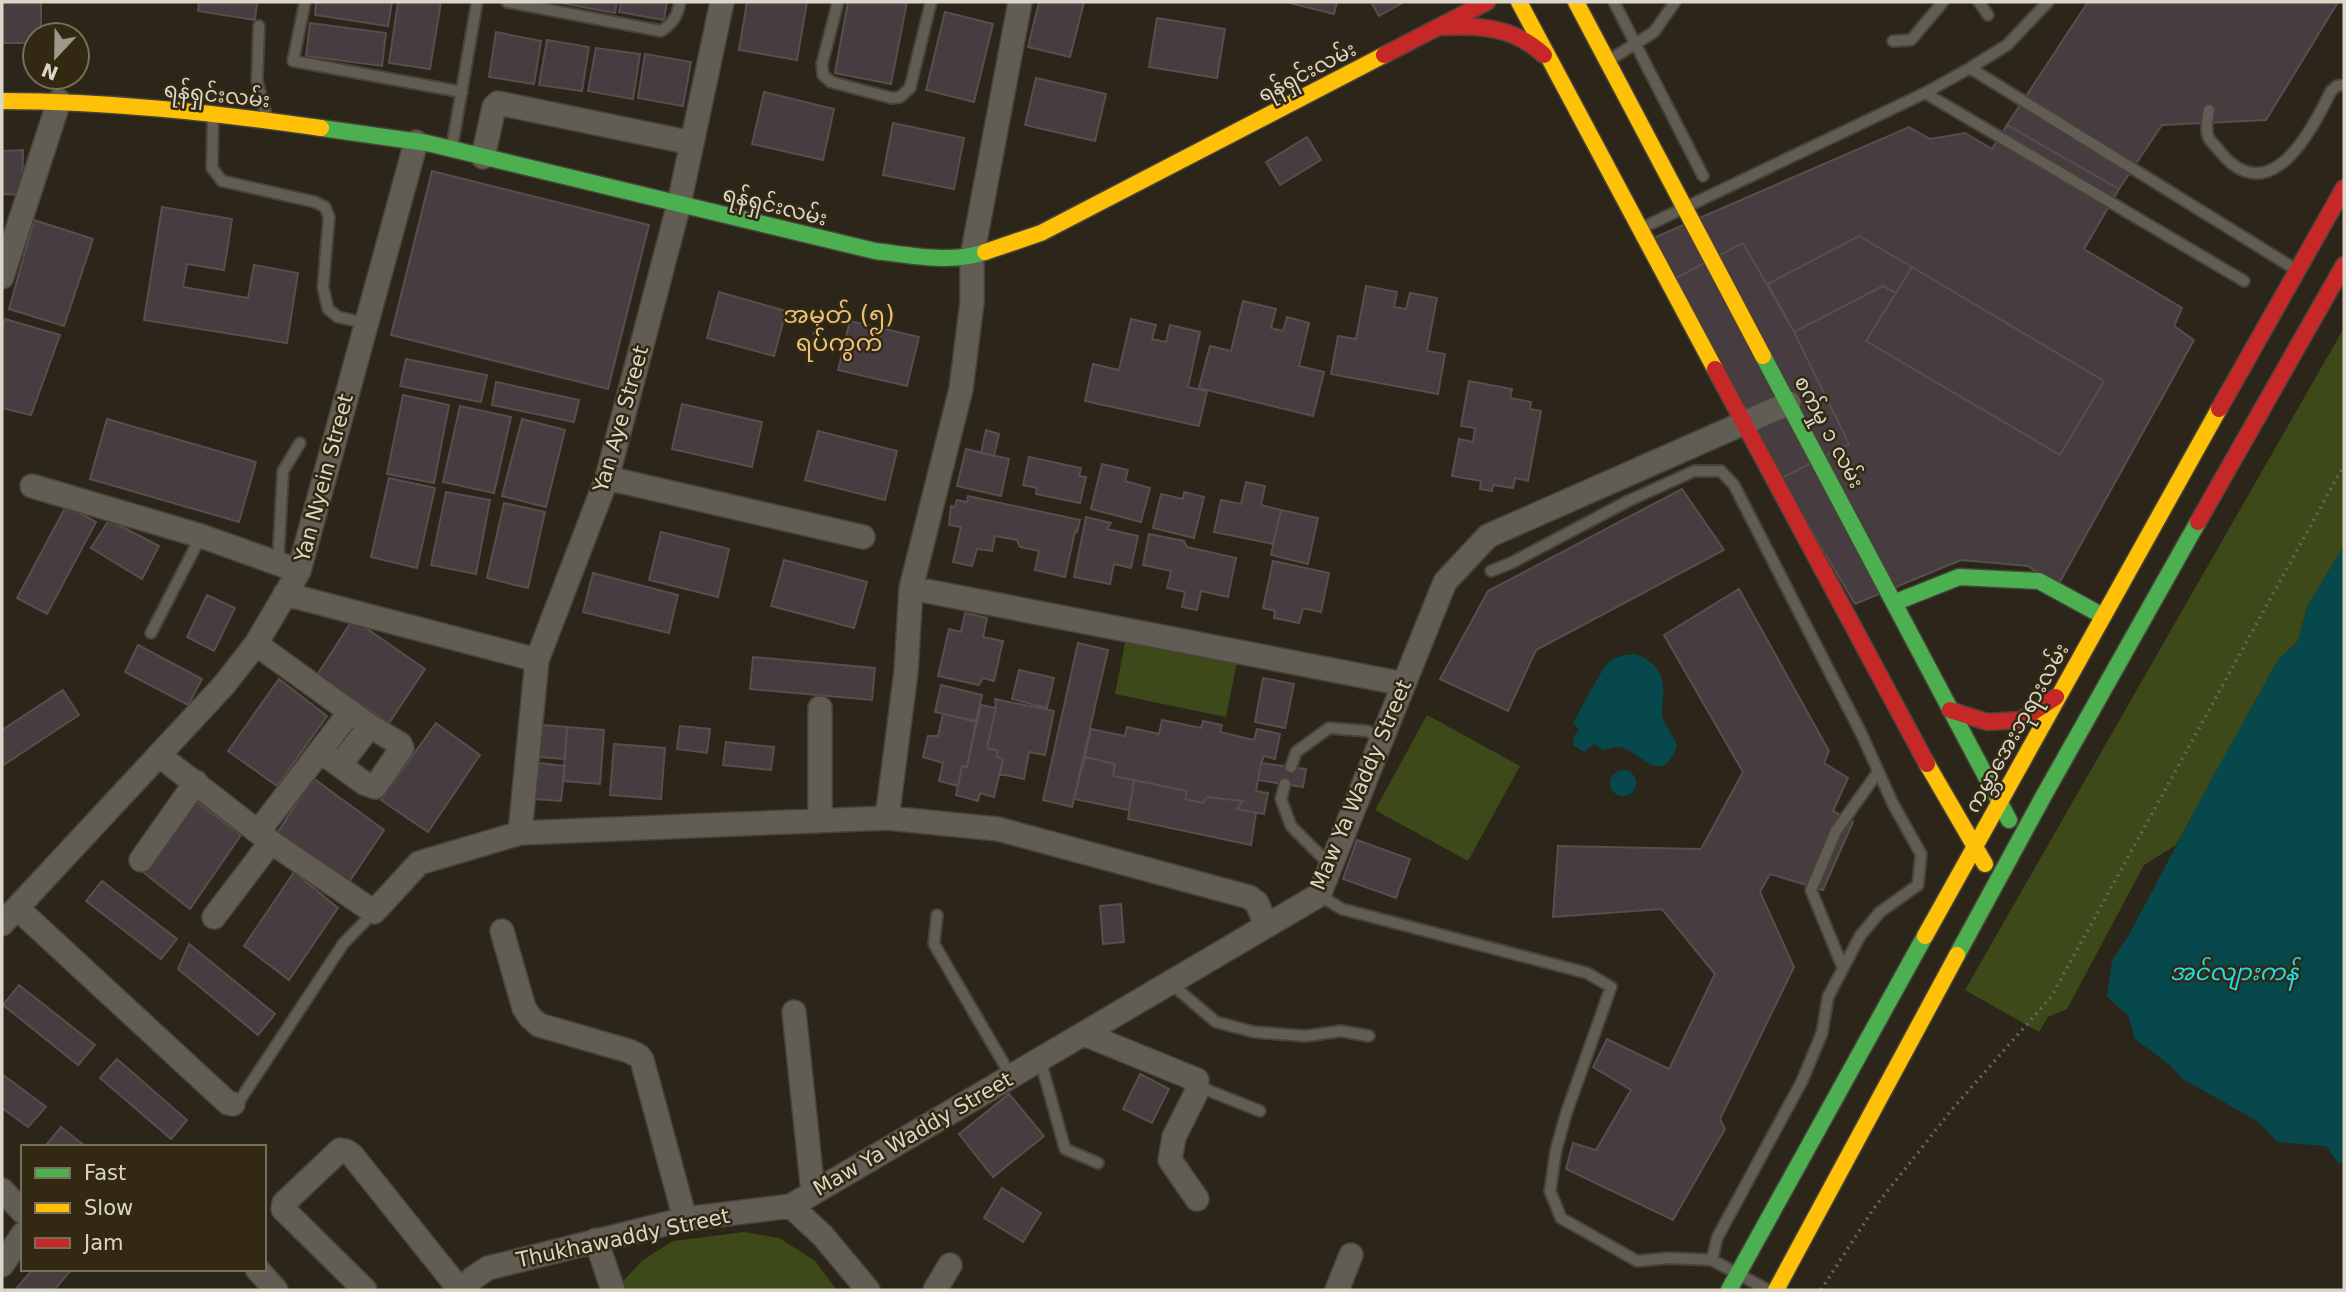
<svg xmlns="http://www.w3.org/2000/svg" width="2346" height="1292" font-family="'DejaVu Sans','Noto Sans Myanmar',sans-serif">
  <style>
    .green { fill: #3d4918 }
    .water { fill: #06484c }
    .building { fill: #473c40; stroke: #554f4e; stroke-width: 2 }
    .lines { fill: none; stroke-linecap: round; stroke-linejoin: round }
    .lane-casing { stroke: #484339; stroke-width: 14 }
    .street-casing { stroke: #484339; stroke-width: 26 }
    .fast-casing { stroke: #484339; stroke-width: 19 }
    .slow-casing { stroke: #484339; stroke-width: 19 }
    .jam-casing { stroke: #484339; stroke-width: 19 }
    .path { stroke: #69655d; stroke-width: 3.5; stroke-dasharray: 2 5; stroke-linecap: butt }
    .lane { stroke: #625d54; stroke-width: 10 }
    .street { stroke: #625d54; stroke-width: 23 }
    .fast { stroke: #4caf50; stroke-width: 16 }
    .slow { stroke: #ffc107; stroke-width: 16 }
    .jam { stroke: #c62828; stroke-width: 16 }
    .labels { text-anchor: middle; stroke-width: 5; stroke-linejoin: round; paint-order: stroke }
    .street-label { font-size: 21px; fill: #dcd6c9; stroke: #332913 }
    .water-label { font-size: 23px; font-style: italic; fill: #21dced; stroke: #332913 }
    .quarter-label { font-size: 24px; fill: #eac17b; stroke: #332913 }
  </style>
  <rect width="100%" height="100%" fill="#2c261a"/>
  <path class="green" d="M2344 328V546L2307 607 2298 641 2278 660 2176 845 2144 865 2067 1009 2048 1017 2039 1032 1965 990Z
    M1126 638 1237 662 1226 717 1115 694Z
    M1427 715 1520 766 1468 861 1375 810Z
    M744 1232 779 1238 814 1260 837 1290H624V1280L643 1260 673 1241Z"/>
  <path class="water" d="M2344 546V1162L2339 1164 2326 1146 2277 1142 2259 1122 2181 1078 2171 1066 2135 1039 2128 1016 2107 997 2112 961 2130 933 2211 780 2278 660 2298 641 2307 607Z
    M1634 654C1653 659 1666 675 1663 696 1662 704 1661 711 1663 719 1667 728 1673 736 1677 745 1662 790 1641 751 1620 747 1614 746 1609 749 1603 750L1594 744 1584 752 1573 745 1574 736 1579 730 1573 723C1581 710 1603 665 1611 660 1618 656 1626 655 1634 654Z
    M1610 783a13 13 0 1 1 26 0a13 13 0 1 1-26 0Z"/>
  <path class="building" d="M2 2H41V35H35V43H2Z
    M199 2H257L255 20 198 11Z
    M316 2H392L388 26 315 15Z
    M398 2H441L430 69 389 63Z
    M556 2H617L615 13Z
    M621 2H667L664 20 619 12Z
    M747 2H807L797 60 739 50Z
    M848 2H907L891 84 835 73Z
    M1039 2H1084L1070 57 1028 47Z
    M1286 2H1337L1334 14Z
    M1371 2H1404L1379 16Z
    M2088 2H2338L2266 120 2162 125 2119 189 2007 125Z
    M945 12 993 24 974 102 926 90Z
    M1157 18 1225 29 1217 78 1149 67Z
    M310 23 386 33 382 66 306 56Z
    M496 32 541 41 534 84 489 77Z
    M547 40 589 47 582 91 539 85Z
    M596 48 640 54 633 99 588 91Z
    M645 54 691 62 683 106 638 98Z
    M1036 78 1106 94 1095 141 1025 125Z
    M764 92 834 109 823 160 752 144Z
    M893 123 964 138 954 189 883 175Z
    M2007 125 2119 189 2084 249 2182 308 2174 326 2194 340 2057 587 2028 566 1961 560 1855 604 1642 243 1909 127 1930 139 1965 133 1992 149Z
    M1307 137 1321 160 1280 185 1266 162Z
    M23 150 22 195 2 194V151Z
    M432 171 649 225 608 389 391 335Z
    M162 207 232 219 224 270 187 264 183 287 248 298 254 265 298 273 287 343 144 320Z
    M34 220 93 239 64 326 9 309Z
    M1859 236 1912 267 1896 293 1883 286 1794 332 1768 284Z
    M1743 243 1794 332 1849 444 1782 478 1676 278Z
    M1912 267 2104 381 2060 455 1866 341Z
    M1366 286 1397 292 1394 307 1406 309 1410 293 1437 298 1427 351 1445 354 1438 394 1331 374 1338 336 1356 339Z
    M719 292 786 311 774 356 707 338Z
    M1243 301 1276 309 1271 328 1283 331 1287 317 1309 323 1299 366 1324 372 1313 416 1199 388 1210 346 1231 351Z
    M5 319 60 335 31 415 2 408V329Z
    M1131 319 1156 325 1152 339 1166 342 1170 325 1200 332 1188 387 1207 391 1199 426 1085 401 1093 364 1119 370Z
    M850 321 919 337 907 386 838 370Z
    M406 359 487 375 481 402 400 386Z
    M1469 381 1512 389 1510 398 1531 402 1530 409 1541 411 1528 481 1515 478 1513 488 1493 485 1492 491 1480 489 1481 481 1452 476 1459 439 1473 442 1475 428 1461 426Z
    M496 382 579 400 574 422 492 405Z
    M403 395 449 405 434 483 387 474Z
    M682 404 762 422 752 467 672 449Z
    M460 406 511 417 494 493 443 482Z
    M107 419 256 462 239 522 90 479Z
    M522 419 565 430 546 507 502 496Z
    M986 430 999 434 994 456 981 453Z
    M818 431 897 451 885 500 805 480Z
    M966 449 1009 459 1001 496 957 486Z
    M1029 457 1081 468 1079 476 1086 477 1080 503 1036 494 1037 488 1023 485Z
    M1102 464 1128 470 1125 481 1150 488 1141 522 1091 509Z
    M389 478 435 488 417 568 371 557Z
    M1246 482 1265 486 1261 505 1281 510 1273 544 1214 532 1221 500 1241 504Z
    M1682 489 1724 550 1536 650 1508 711 1440 679 1488 591Z
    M446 492 490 500 476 574 431 565Z
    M1184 492 1204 497 1194 538 1153 528 1161 494 1183 499Z
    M968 496 1080 520 1077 532 1075 531 1065 577 1035 570 1039 551 1020 547 1017 540 995 536 992 551 977 549 972 566 953 562 961 527 949 525 951 506 955 507 957 500 967 502Z
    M504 503 545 512 528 588 487 578Z
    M66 506 96 522 47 614 17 598Z
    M1281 510 1318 518 1308 564 1271 555Z
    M1086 517 1111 523 1107 529 1138 536 1131 568 1114 564 1110 584 1074 577Z
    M109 520 159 546 142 579 91 548Z
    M661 532 729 549 718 597 649 580Z
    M1149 534 1184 541 1187 547 1236 558 1228 597 1201 591 1197 610 1182 607 1185 592 1167 588 1171 571 1143 565Z
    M784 560 867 582 854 628 771 606Z
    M1273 561 1329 573 1321 612 1303 608 1299 623 1274 618 1275 611 1263 608Z
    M593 573 678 595 669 633 583 612Z
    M1739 589 1829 751 1824 763 1848 778 1833 811 1853 822 1823 890 1770 874 1760 892 1794 967 1720 1119 1725 1129 1673 1220 1566 1169 1573 1143 1596 1150 1631 1090 1593 1067 1607 1039 1669 1069 1715 974 1662 909 1553 917 1558 846 1701 849 1743 772 1664 635Z
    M207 595 235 608 214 651 187 637Z
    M965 613 987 618 983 637 1003 641 994 681 983 678 979 685 938 676 949 629 961 632Z
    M353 619 425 669 389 723 317 675Z
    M1078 643 1108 650 1072 807 1043 800Z
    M138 645 202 679 188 705 125 672Z
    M753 657 875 668 872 700 750 689Z
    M1019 670 1054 678 1047 708 1012 699Z
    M1263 678 1294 684 1285 728 1255 722Z
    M279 679 327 716 277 786 228 751Z
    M941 685 982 695 976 721 935 712Z
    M63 690 79 715 2 766V730Z
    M995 699 1054 711 1045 755 1029 752 1024 779 1000 774 1003 759 997 757 998 751 987 748 996 708Z
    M981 705 996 708 987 748 998 751 997 757 1003 759 994 797 980 793 978 801 956 795 962 766 967 767Z
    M943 714 976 722 967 767 962 766 958 786 939 781 943 763 923 757 928 736H938Z
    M1162 720 1201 728 1203 721 1222 725 1220 732 1254 740 1257 729 1280 734 1275 759 1264 756 1261 763 1256 791 1268 793 1264 814 1237 809 1243 801 1207 797 1203 803 1185 799 1187 791 1113 776 1115 764 1085 757 1091 729 1125 736 1127 727 1159 734Z
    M436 723 480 755 428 832 381 800Z
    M542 725 567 727 565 759 539 757Z
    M680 726 710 729 707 753 677 749Z
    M567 727 604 730 600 784 563 781Z
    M726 742 774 747 771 770 723 765Z
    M614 744 665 748 661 799 610 795Z
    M1085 757 1115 764 1113 776 1134 780 1129 810 1074 799Z
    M539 763 565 766 561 801 535 799Z
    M1261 763 1306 769 1303 787 1258 780Z
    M313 778 384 830 349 882 278 832Z
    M1134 780 1187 791 1185 799 1203 803 1207 797 1243 801 1237 809 1256 813 1251 845 1128 819Z
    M194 800 241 835 190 909 143 872Z
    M1357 840 1410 859 1396 898 1343 879Z
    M294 872 338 908 289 980 244 946Z
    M102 881 177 939 161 959 86 901Z
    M1121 904 1124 942 1103 944 1100 906Z
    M189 944 275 1014 258 1035 178 969Z
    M19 985 95 1045 78 1065 3 1005Z
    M117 1059 187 1120 171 1139 100 1078Z
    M2 1074 46 1107 28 1127 2 1108Z
    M1140 1074 1169 1089 1152 1123 1123 1109Z
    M1009 1094 1044 1136 993 1177 959 1134Z
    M61 1127 86 1147H50L47 1144Z
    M1002 1188 1041 1213 1023 1242 984 1218Z
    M33 1269H72L54 1290H15Z"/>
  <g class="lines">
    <g class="lane-casing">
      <path id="lane" d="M305 2 293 61 462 92
        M507 2 661 31C673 24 678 15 680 2
        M838 2 822 64 823 75 831 82 892 98 900 97 910 88 931 2
        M1614 2 1703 176
        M1979 2 1988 15
        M259 26 257 81 267 118
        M1893 41 1911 40 1943 2
        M1611 59 1654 32 1675 2
        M1970 68 2295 269
        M1925 93 2244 281
        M2209 110C2208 118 2205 128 2208 136 2210 142 2215 145 2218 149 2233 169 2254 182 2278 166 2300 152 2320 114 2331 91L2337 86 2344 85
        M213 116 212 168 222 181 315 202 325 207 329 217 323 287 328 309 338 317 366 323
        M452 147 477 2
        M1644 227 1925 93 1970 68 2007 45 2048 2
        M278 562 283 471 300 443
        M1491 571 1511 563 1628 501 1694 471H1721L1734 485 1862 735 1893 804 1921 854 1918 885 1880 912 1860 936 1828 997 1822 1033 1802 1081 1717 1238 1712 1260 1768 1290
        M151 633 201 536
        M1291 767 1296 752 1329 728 1367 731 1383 738
        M1285 784 1281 799 1291 826 1331 866
        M1319 895 1342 909 1587 973 1611 987 1566 1114 1556 1150 1550 1191 1561 1218 1637 1261 1669 1258 1712 1260
        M937 915 934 944 1011 1076
        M1843 968 1811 890 1836 831 1878 772
        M1170 983 1216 1022 1254 1032 1306 1036 1341 1031 1369 1036
        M1040 1059 1065 1149 1098 1163
        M1197 1086 1260 1111
        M233 1104 238 1103 343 944 374 912"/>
    </g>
    <g class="street-casing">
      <path id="street" d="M483 157 494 107 498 103 692 143
        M2 277 59 101
        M607 478 863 537
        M32 486 201 536 299 571
        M911 588 1404 684
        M285 594 537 660
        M256 644 370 726 400 744 402 748 375 787 364 783 320 751
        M820 708V821
        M160 756 271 842 214 917
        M340 765 370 726
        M887 818 906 672 911 588 961 389 972 302V257L1020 2
        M258 832 350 712
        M520 833 537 660 607 478 679 204 722 2
        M271 842 374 912 419 863 520 833 887 818 998 829 1249 897 1257 903 1266 926
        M141 860 196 782
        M17 908 228 1103 233 1104
        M2 924 224 685 256 644 299 571 416 142
        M502 931 524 1008 530 1017 539 1025 629 1051 639 1056 642 1060 685 1219
        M794 1012 813 1193
        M1084 1034 1197 1080 1196 1093 1174 1137 1170 1160 1197 1199
        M2 1190 23 1212
        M791 1206 823 1236 868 1290
        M596 1240 613 1290
        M2 1265 23 1234
        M257 1269 276 1290
        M365 1290 283 1209 284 1203 340 1150 346 1151 352 1155 460 1290
        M465 1290 473 1278 488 1268 685 1219 791 1206 1319 895 1445 582 1488 536 1789 403
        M935 1290 950 1265
        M1337 1290 1351 1255"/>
    </g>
    <g class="fast-casing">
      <path id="fast" d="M321 128 427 143 875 251C910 255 951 264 985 252
        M1763 356 2009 820
        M1896 602 1959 577 2039 581 2103 616
        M1957 955 2043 797 2198 522
        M1729 1290 1925 936"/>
    </g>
    <g class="slow-casing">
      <path id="slow" d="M1519 2 1715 369
        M1576 2 1763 356
        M2 101C109 101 215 113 321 128
        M985 252 1041 233 1384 55
        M1927 764 1985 864
        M1925 936 2219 409
        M1776 1290 1957 955"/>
    </g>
    <g class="jam-casing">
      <path id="jam" d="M1441 27C1480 25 1514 27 1544 55
        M1384 55 1487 2
        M1715 369 1927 764
        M2219 409 2344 188
        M2198 522 2344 265
        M1950 710 1987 722 2021 720 2056 697"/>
    </g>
    <path class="path" d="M1821 1290 1874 1208 1954 1107 2051 997 2344 465"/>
    <use href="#lane" class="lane"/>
    <use href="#street" class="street"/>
    <use href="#fast" class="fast"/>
    <use href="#slow" class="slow"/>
    <use href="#jam" class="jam"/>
  </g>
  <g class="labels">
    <g class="street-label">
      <text transform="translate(1307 72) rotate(-27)" y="7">ရန်ရှင်းလမ်း</text>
      <text transform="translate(217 95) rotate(6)" y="7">ရန်ရှင်းလမ်း</text>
      <text transform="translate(775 206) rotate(14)" y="7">ရန်ရှင်းလမ်း</text>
      <text transform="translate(621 419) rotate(-74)" y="7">Yan Aye Street</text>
      <text transform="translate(1829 432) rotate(62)" y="7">စက်မှု ၁ လမ်း</text>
      <text transform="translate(324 478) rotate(-75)" y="7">Yan Nyein Street</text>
      <text transform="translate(2017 728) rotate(-61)" y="7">ကမ္ဘာအေးဘုရားလမ်း</text>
      <text transform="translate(1361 785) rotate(-67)" y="7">Maw Ya Waddy Street</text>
      <text transform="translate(913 1134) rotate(-30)" y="7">Maw Ya Waddy Street</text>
      <text transform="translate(623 1238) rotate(-12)" y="7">Thukhawaddy Street</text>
    </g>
    <g class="water-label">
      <text x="2234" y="980">အင်လျားကန်</text>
    </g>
    <g class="quarter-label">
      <text x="839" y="323">အမှတ် (၅)<tspan x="839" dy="28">ရပ်ကွက်</tspan></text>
    </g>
  </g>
  <rect width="2346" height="1292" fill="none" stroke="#dcd6c9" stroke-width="7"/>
  <rect x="21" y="1145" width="245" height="126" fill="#332913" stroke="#776e5c" stroke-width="2"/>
  <rect x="35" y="1168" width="35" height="10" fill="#4caf50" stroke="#776e5c" stroke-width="2"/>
  <text x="84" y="1180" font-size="21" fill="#dcd6c9">Fast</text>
  <rect x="35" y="1203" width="35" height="10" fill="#ffc107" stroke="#776e5c" stroke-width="2"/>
  <text x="84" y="1215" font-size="21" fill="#dcd6c9">Slow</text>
  <rect x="35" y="1238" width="35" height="10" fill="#c62828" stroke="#776e5c" stroke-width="2"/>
  <text x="84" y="1250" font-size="21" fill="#dcd6c9">Jam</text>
  <g transform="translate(56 56) rotate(202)"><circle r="33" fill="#332913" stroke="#776e5c" stroke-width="2"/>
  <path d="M0-5L12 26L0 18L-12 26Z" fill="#9e988c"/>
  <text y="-10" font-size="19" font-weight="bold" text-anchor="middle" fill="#dcd6c9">N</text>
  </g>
</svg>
